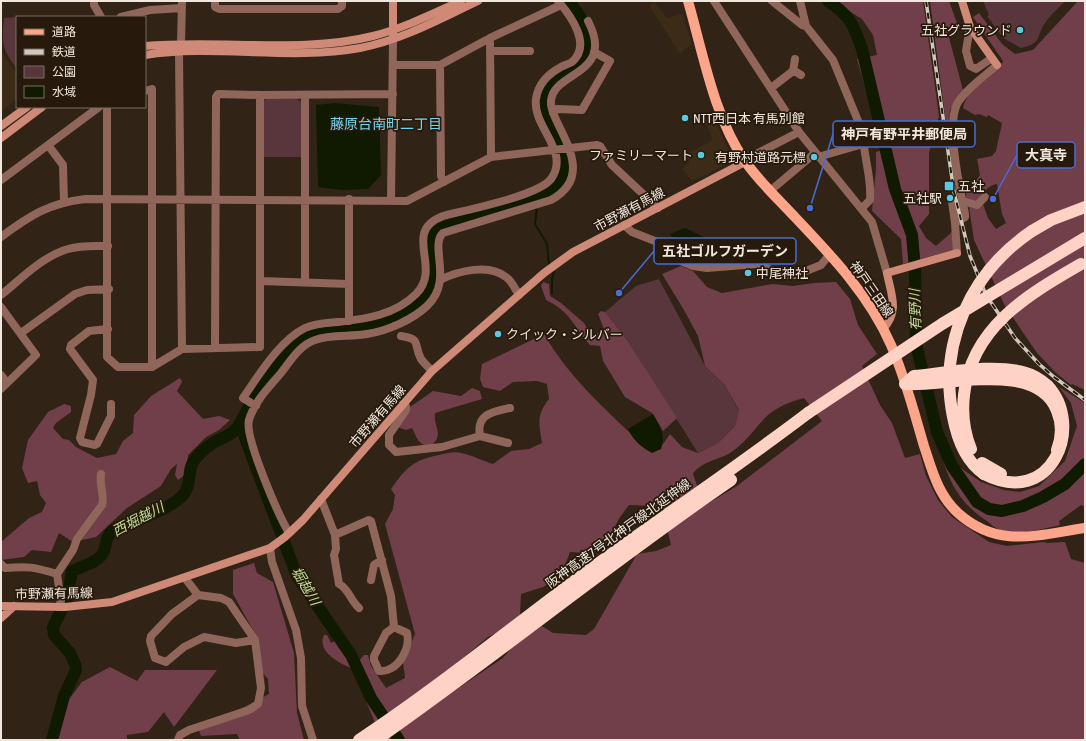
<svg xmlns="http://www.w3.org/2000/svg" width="1086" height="741" font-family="'Asap Condensed','Noto Sans JP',sans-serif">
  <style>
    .built { fill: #3c2b17 }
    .green { fill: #59353c }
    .forest { fill: #713f49; fill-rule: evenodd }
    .water { fill: #0f1a00 }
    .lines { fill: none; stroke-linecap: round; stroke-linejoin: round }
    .stream { stroke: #0f1a00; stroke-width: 2 }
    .river { stroke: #0f1a00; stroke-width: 12 }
    .street { stroke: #91665a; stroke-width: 8 }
    .secondary { stroke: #ce8a76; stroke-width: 8 }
    .primary { stroke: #fda58b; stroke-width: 10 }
    .highway { stroke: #fed2c5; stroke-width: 12 }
    .rail-casing { stroke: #d1c7bd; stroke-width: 3.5 }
    .rail { stroke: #271a0c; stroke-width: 2; stroke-dasharray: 6; stroke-linecap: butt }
    .highway-bridge { stroke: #fed2c5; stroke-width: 12 }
    .poi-dot { fill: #59c8e5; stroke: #271a0c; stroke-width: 1.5 }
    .labels { text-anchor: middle; stroke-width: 3.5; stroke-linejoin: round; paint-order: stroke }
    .poi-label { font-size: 13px; fill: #f0e7de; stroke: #271a0c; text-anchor: end }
    .street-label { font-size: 13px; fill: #f0e7de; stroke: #271a0c }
    .neighbourhood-label { font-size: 14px; fill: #72d5f0; stroke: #271a0c }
    .water-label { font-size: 14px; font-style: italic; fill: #bedd96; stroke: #271a0c }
    .leader { fill: none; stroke: #476dd9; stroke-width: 1.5 }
    .callout-dot { fill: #476dd9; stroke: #271a0c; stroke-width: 1.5 }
    .callout { fill: #271a0c; stroke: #476dd9; stroke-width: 1.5 }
    .callout-label { font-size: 14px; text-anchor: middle; font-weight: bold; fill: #f0e7de }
  </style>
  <rect width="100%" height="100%" fill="#312316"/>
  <path class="built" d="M654 2 667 18 683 14 692 45 682 51 680 54 649 5Z
    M1 51 17 74V99L1 112Z
    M713 117 729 151 730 156 723 166 692 181 682 169 690 162 685 155 710 142 712 138 704 121Z"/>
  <path class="green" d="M983 1H1065C1059 8 1050 15 1045 23 1035 38 1043 43 1021 48L1003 38 987 16 989 15Z
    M17 17V69C1 48 2 44 4 18Z
    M266 99H297L301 102 303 157H264L263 101Z
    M659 279 705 366 724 384 739 411 735 426 718 443 698 453 625 337 605 312 636 286Z"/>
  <path class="forest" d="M821 1H923L939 116 929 153V214L919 226 926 238 936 246 952 232 954 250 903 264 901 239 872 211 876 169V152L892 147 890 133 877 130 857 59 877 55 873 35 862 19 839 5 824 3Z
    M930 1H949L957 23 948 34 963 90 950 110 948 139Z
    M1078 1H1085V390L1072 384 1071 385 1056 373 1037 353 1005 306 974 240 969 207 976 208 983 204 988 218 996 229 1006 223 1002 214 997 184C985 186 985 194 976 202L966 199V194L980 175 977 159 992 156 996 151 1002 123 988 115 987 117 979 114 975 115 963 108C967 87 995 79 1003 61L973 17 979 13 1003 45 1015 54 1033 50Z
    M681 266 693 271 707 287 722 293 772 284 793 286 814 283 836 282 850 299 858 325 877 354 862 366 880 405 892 423 905 458 920 454 926 476 938 500 952 517 989 542 1007 546 1044 542 1047 543 1065 542 1071 559 1085 563V740H382L353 669C341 664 316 652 324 635H327L331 643 337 640 358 662 364 655H368L371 666 386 688 405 678 403 662 415 634 385 524 393 509 395 495 391 489C406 468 413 460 439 455 446 453 454 451 461 453 472 455 483 461 493 464L511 451 529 449 542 443C539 424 536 415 549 399L547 384 537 381 513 382 500 391 483 387 480 379 482 364 544 334C571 381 611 414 649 451L663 444 670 434 682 447 698 453 718 443 735 426 739 410 724 384 705 366 698 336 684 310 662 274ZM804 398 822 421 737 486 704 506 693 474C700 462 718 460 730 453 744 444 753 431 764 419 775 407 790 402 804 398ZM629 505 652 506 663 511 671 545 656 551 637 554 594 629 586 635 553 633 542 626 513 646 503 658 454 691 444 674 488 637 503 630 520 615 521 594 543 587 560 578 570 552 586 553 602 551 620 517Z
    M543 282 549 284 550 296 561 303 584 323 592 336 604 329 598 314 601 311 605 312 625 337 677 418 663 431 652 413 625 397 603 361 600 346 590 345C573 326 571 312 546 300L541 286Z
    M180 378 182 382 177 391 203 419 219 416 230 420 219 430 206 437 188 455 186 474 178 480 175 475 177 464 171 469 161 486 127 508 96 537 73 542 59 533 51 552 32 550 24 557 1 560V542L29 518 42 512 46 503 40 495 37 481 28 483 22 468 28 440 48 412 64 404 71 406V412L56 423 53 428 63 439 69 440 76 447 97 458 116 454 123 441 133 433 134 415 151 396Z
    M1059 387 1085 403V507L1081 505 1059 521 1060 525C1043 529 1017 536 1000 530 995 528 991 524 987 521 963 506 948 483 942 455L981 482 1004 490 1020 492 1039 486 1065 461 1077 426 1071 403Z
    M472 388 480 391 482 399 435 413C433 428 445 433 431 446 418 446 417 437 412 428L406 430 397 427 400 414 433 391 461 396Z
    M254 563 257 573 273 582 294 653 297 713 304 740H240L237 734 201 736 199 731 269 694 268 679 260 670 259 641 233 594V570Z
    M110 667 137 681 145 670H217L174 727 164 712 148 732 127 735V740H58L64 706 82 682Z"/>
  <path class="water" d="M335 103 379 107 381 175 368 189 342 190 318 187 316 105Z
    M685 228 708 239 713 245 712 247 687 252 676 244 670 234Z
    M653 414C660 426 666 435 661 449L652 453C641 447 633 440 628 429Z"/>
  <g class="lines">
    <path class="stream" d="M537 207 535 224 547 244 549 265
      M552 293V278L554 272"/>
    <path class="river" d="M828 1C850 16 853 23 862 49L895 189 912 235 915 269 916 344 937 432 952 466 977 502 989 509 1002 511 1023 506 1043 497 1065 484 1085 464
      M242 419V426L245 438 297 576 351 655 371 698 399 740
      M52 740 64 696 76 670 75 664 70 653 54 635 53 627 67 599 72 571C82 566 99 563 104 551 107 543 105 538 112 531 131 522 169 510 182 496 193 485 186 470 195 459 199 454 207 447 213 443 221 438 229 437 236 429 244 419 248 406 255 395 268 376 285 355 303 340 316 329 334 332 349 330 374 327 406 318 424 300 447 277 422 246 436 231 437 229 441 228 444 227L541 197C577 176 567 157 551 125 548 119 543 110 544 102 545 72 598 71 588 32 585 22 575 10 569 1"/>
    <path class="street" d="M94 1V5L101 17
      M215 1V7L219 9H338L342 6V1
      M714 1 799 132 872 222 887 273
      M772 1 802 25 806 26
      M800 1 806 26 833 60 863 133C863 156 872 177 870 200L862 208
      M121 17 150 10 182 8
      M970 27 966 51 970 66 976 69 992 58
      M490 38 491 157
      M181 44 182 1
      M490 51H530
      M179 52 182 349
      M393 65H440L490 38 561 5
      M440 65 441 176 444 182
      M793 70 801 75
      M771 88 793 71 795 59
      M145 91 152 89V367
      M107 107V357L118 367H152L182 349 260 347V95L393 94
      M553 113 557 109 582 110 610 61 594 52
      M48 145 63 165 64 203
      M818 157 863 144
      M745 162 758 153 799 132
      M1 180 99 107
      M770 191 815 153
      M391 200 393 40
      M962 201 977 205 985 197
      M952 202 955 223
      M624 225 632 232 660 243 683 262 693 266 707 268 756 264 781 274 796 275 821 265 830 254
      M1 237C29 216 49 203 85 199L407 201 491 157 597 145 600 146 612 165 658 208
      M957 253 955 223 965 217V214C960 189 946 127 957 104 966 89 984 77 997 65
      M440 280C458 271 489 263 506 277 512 281 515 289 519 295
      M261 281 349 284V199
      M305 282V95
      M1 295C21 279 43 256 68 249 81 245 95 246 108 246
      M1 307 36 355 1 389
      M349 321V284
      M108 329 89 331 71 345 70 349 93 380 91 395 81 434 80 438 82 442 95 445 97 444 111 416V404
      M21 333 75 294 87 290 109 289
      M401 336C422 339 413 344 421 359 424 363 428 367 432 371
      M215 348 216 97 218 94 260 95
      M1 375 7 383
      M403 404 406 406V410L389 435V445L396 452 442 447 480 436C476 414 492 412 510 408
      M256 406 243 398C259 375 280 340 305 328 315 323 327 323 338 322 366 319 395 315 416 294 443 267 401 232 443 216 466 210 538 196 551 179 571 151 532 127 536 99 538 84 548 74 561 67 564 65 569 64 572 62 592 45 571 16 558 1
      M480 436 508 443
      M321 499 335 535 369 520 371 521 391 596 394 627 386 633 374 656V660L379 671C397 673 411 649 407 633L394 627
      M289 533C279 516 244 437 249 420 254 402 269 387 281 373 291 360 300 345 315 340 331 334 350 337 367 334 387 331 412 320 427 306 454 281 429 246 443 233L551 200C586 181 572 152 558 124 555 117 550 109 551 101 553 71 616 75 588 21
      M335 535 336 549 334 555 339 584C349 589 350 600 359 608
      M270 548 272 562 296 630 301 658 302 706 313 740
      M1 564 5 568C29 566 34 567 57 574L61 601 59 607
      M57 574 73 550 77 539 102 505C105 495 99 485 101 474
      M371 580 374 565 382 560
      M198 595 172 614 151 636 150 641 155 658 166 662 184 647 204 637 236 643 255 640
      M178 740 180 735 189 730 249 710 258 704 261 688 255 640 229 602 221 598 198 595 185 578"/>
    <path class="secondary" d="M393 1V35
      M962 1 970 27 997 65
      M145 46C218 39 302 54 373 36 404 28 432 14 461 1
      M145 55C216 44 289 61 360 48 402 40 440 19 478 1
      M1 126 27 107
      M1 138 42 107
      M883 329C900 311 891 295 887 273L957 253
      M1 606 65 607 112 602 270 548 285 537 303 520 432 371 544 273 573 252 745 162
      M1 618 14 606"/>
    <path class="primary" d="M688 1C703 53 714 117 745 161 758 180 775 196 791 213 829 253 869 294 891 345 905 377 914 412 924 446 932 470 938 495 958 513 998 549 1037 535 1085 528"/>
    <path class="highway" d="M1032 231 1051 220 1085 207
      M905 384 914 376C946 373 996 363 1026 373 1034 375 1041 380 1047 385 1086 426 1051 509 984 474
      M905 384C945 387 1038 359 1057 411 1062 423 1062 437 1057 450
      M982 463 1001 474
      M359 740C436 689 507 631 581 576 656 521 733 470 808 413
      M376 740C496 656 610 563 731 480"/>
    <g class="rail-casing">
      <path id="rail" d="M926 1 954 192 970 256 986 295 1015 338 1039 364 1054 377 1085 400"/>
    </g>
    <use href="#rail" class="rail"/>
    <path class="highway-bridge" d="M808 413 942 324 1085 238
      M971 449C964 432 962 413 964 395 971 328 1027 295 1081 264
      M984 474C965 461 957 438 953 417 938 343 971 272 1032 231"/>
  </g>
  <g class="poi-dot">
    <circle cx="1020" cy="30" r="4"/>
    <circle cx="685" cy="118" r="4"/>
    <circle cx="701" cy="155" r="4"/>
    <circle cx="814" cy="157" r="4"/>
    <rect x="944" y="181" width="10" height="10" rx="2"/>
    <circle cx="950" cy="198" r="4"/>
    <circle cx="748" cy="273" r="4"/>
    <circle cx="498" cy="334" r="4"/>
  </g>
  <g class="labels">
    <g class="poi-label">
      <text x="1012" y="35">五社グラウンド</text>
      <text x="693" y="123" text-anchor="start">NTT西日本 有馬別館</text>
      <text x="693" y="160">ファミリーマート</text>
      <text x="806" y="162">有野村道路元標</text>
      <text x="958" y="191" text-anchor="start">五社</text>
      <text x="942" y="203">五社駅</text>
      <text x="756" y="278" text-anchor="start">中尾神社</text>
      <text x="506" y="339" text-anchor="start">クイック・シルバー</text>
    </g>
    <g class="street-label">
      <text transform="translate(629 209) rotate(-28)" y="5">市野瀬有馬線</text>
      <text transform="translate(872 289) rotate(55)" y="5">神戸三田線</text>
      <text transform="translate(377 416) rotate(-49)" y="5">市野瀬有馬線</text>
      <text transform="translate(618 533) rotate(-36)" y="5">阪神高速7号北神戸線北延伸線</text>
      <text transform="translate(54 593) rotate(-1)" y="5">市野瀬有馬線</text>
    </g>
    <g class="neighbourhood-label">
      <text x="386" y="129">藤原台南町二丁目</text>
    </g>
    <g class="water-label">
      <text transform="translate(915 310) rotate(-92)" y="5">有野川</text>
      <text transform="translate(138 519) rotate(-28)" y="5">西堀越川</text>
      <text transform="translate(306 586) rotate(59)" y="5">堀越川</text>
    </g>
  </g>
  <path class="leader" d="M810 208L833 134M993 199L1017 155M619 293L654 251"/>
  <g class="callout-dot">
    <circle cx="810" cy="208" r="4"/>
    <circle cx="993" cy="199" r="4"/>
    <circle cx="619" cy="293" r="4"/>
  </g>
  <g class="callout">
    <rect x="833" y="121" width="142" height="26" rx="4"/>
    <rect x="1017" y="142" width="58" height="26" rx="4"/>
    <rect x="654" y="238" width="142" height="26" rx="4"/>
  </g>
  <g class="callout-label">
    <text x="904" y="139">神戸有野平井郵便局</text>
    <text x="1046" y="160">大真寺</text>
    <text x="725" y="256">五社ゴルフガーデン</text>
  </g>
  <rect width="1086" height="741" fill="none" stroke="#f0e7de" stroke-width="4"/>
  <rect x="16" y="16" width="130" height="92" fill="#271a0c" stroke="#776c60"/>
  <rect x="24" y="29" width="20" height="6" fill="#fda58b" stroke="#776c60"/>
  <text x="52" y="36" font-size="12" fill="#f0e7de">道路</text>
  <rect x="24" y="49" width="20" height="6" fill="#d1c7bd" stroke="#776c60"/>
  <text x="52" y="56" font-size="12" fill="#f0e7de">鉄道</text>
  <rect x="24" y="66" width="20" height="12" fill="#59353c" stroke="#776c60"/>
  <text x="52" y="76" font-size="12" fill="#f0e7de">公園</text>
  <rect x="24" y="86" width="20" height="12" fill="#0f1a00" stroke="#776c60"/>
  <text x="52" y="96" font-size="12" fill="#f0e7de">水域</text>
</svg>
